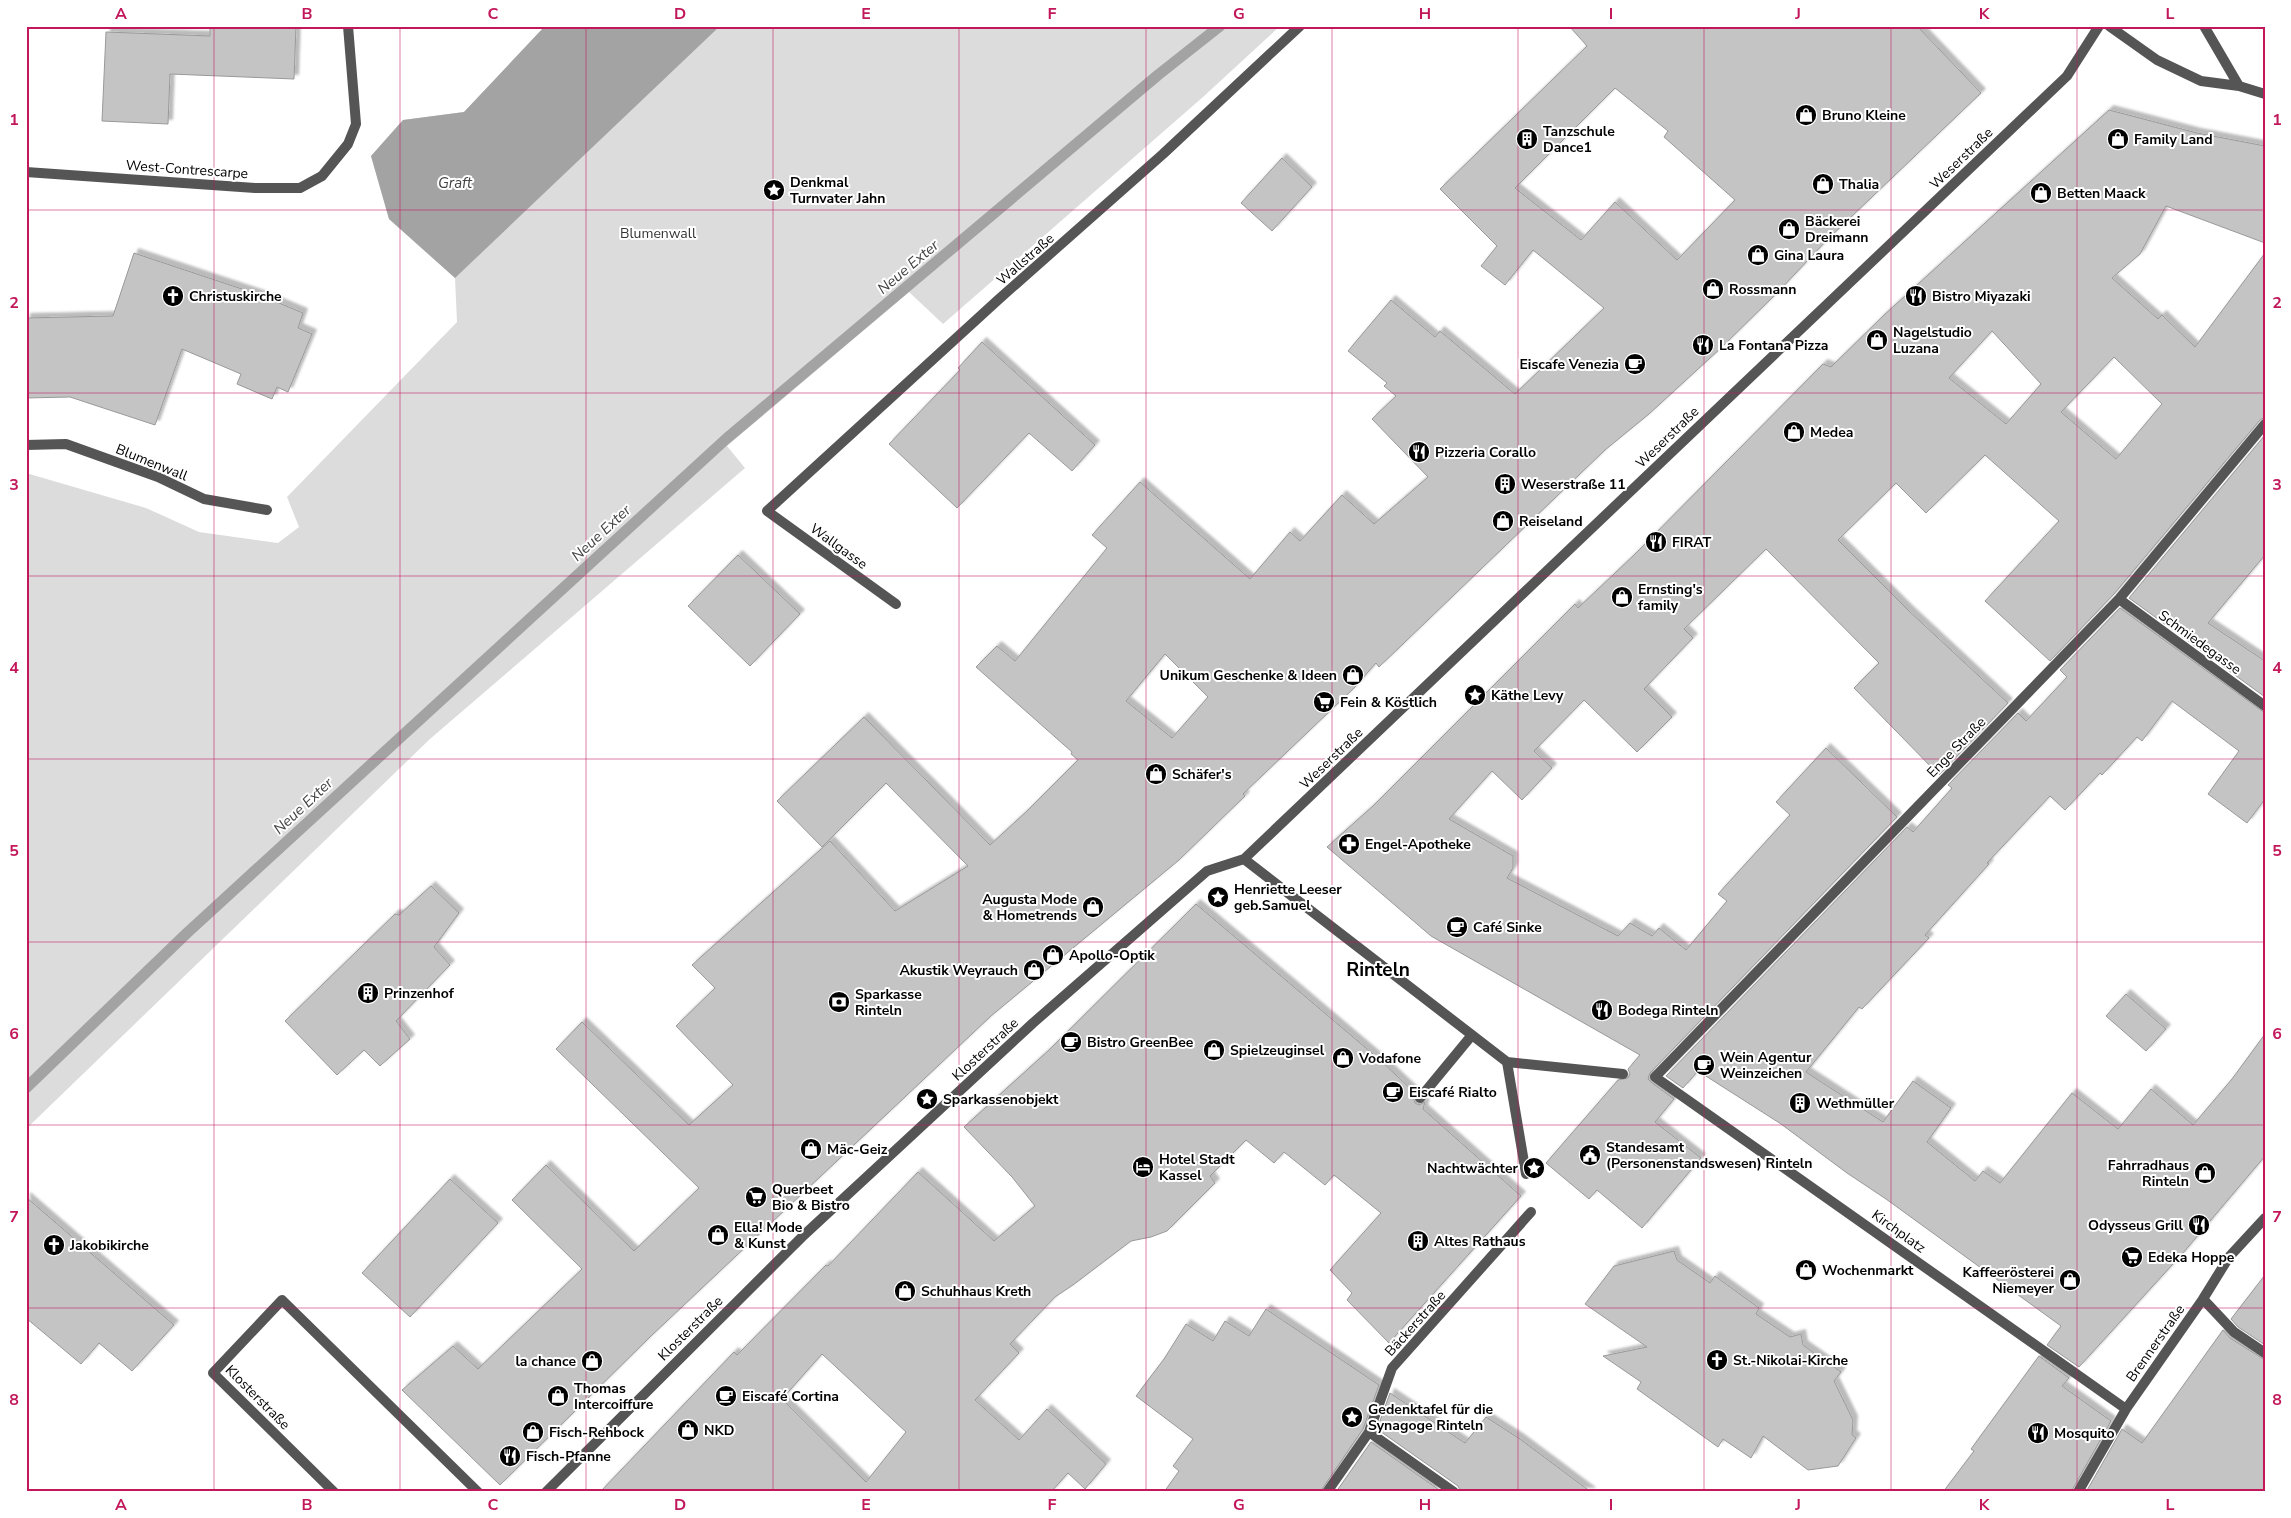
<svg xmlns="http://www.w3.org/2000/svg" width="2291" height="1518" font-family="'Nunito Sans',sans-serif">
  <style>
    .green { fill: #dcdcdc }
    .water { fill: #a3a3a3 }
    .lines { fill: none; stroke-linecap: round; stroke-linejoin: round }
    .stream { stroke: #a3a3a3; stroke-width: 11 }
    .building { fill: #c4c4c4; stroke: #999; fill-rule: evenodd; filter: url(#shadow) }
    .street { stroke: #555; stroke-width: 10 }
    .grid { fill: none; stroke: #c2185b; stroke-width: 1; stroke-opacity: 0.55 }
    .labels { text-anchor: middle; stroke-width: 4; stroke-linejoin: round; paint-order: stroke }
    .poi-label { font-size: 14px; font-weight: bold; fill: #000; stroke: #fff; text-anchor: start }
    .street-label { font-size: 14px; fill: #000; stroke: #fff }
    .park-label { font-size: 14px; fill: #333; stroke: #fff }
    .water-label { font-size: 15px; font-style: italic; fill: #444; stroke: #fff }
    .district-label { font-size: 19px; font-weight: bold; fill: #000; stroke: #fff }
    .neatline { fill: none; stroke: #c2185b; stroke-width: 2 }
    .grid-label { font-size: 16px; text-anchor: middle; font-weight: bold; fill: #c2185b }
  </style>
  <defs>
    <filter id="shadow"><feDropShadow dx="4.5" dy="-4.5" stdDeviation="1" flood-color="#0004"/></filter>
  </defs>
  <rect width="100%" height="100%" fill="#fff"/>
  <path class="green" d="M545 26H1280L1203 97 943 324 909 292 727 446 745 468 430 739 26 1129V473L146 508 199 532 278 543 299 527 287 497 457 322 455 278 389 219 371 156 403 120 464 112Z"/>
  <path class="water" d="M545 26H720L455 278 389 219 371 156 403 120 464 112Z"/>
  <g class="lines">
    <path class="stream" d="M26 1088 187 933 726 439 1158 75 1220 26"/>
  </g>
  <path class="building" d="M210 26H296L294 79 170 74 168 124 102 121 106 32 210 36Z
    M1569 26H1917L1981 93 1828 239 1777 293 1721 348 1649 414 1605 450 1379 667 1376 663 1353 689 1243 794 1245 796 1179 860 991 1016 650 1337 500 1485 402 1390 453 1346 478 1369 582 1269 512 1200 546 1165 634 1251 699 1188 556 1049 582 1022 689 1125 733 1085 676 1026 715 988 692 965 830 841 895 911 968 866 886 783 822 847 777 801 864 717 990 845 1027 811 1078 760 1071 754 1072 752 976 667 997 646 1015 661 1107 548 1092 535 1140 482 1250 579 1290 532 1300 541 1342 495 1374 524 1428 477 1372 419 1396 396 1384 386 1387 383 1348 351 1391 300 1435 337 1440 331 1515 394 1604 308 1533 250 1505 285 1481 266 1497 246 1440 189 1587 46ZM1615 88 1668 131 1664 137 1735 200 1677 260 1615 202 1581 240 1515 188ZM1165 654 1208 697 1172 738 1126 701Z
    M2109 110 2197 133 2265 146V243L2166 206 2140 254 2112 278 2158 319 2162 315 2195 347 2265 253V417L2260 420 2114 594 2050 661 1985 601 2059 521 1985 455 1926 513 1896 483 1838 540 1909 611 2008 703 1939 775 1854 688 1879 663 1766 549 1684 629 1693 638 1644 689 1672 717 1637 752 1584 700 1534 751 1552 768 1522 800 1492 771 1449 819 1513 856V868L1507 878 1618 936 1630 923 1652 936 1659 928 1686 950 1727 901 1718 894 1790 815 1776 802 1826 748 1897 817 1650 1073 1648 1079 1651 1082 1674 1099 1655 1122 1701 1158 1642 1228 1597 1190 1589 1199 1546 1163 1618 1080 1628 1078 1630 1074 1628 1069 1640 1055 1431 936 1327 847 1373 806 1575 604 1578 608 1633 556 1823 364 1831 367 1883 316ZM1992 331 2041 384 2006 424 1949 378ZM2114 357 2162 404 2116 459 2061 412Z
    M1282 158 1312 187 1272 231 1241 203Z
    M134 253 260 295 303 313 298 328 312 334 288 392 277 387 272 399 237 384 241 374 182 349 155 425 70 397 26 398V318L113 316Z
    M982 342 1095 445 1072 471 1029 433 957 508 889 444 960 370 958 368Z
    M2265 435V555L2208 623 2265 661V697L2129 598Z
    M738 555 800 614 750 666 688 606Z
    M2120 608 2265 713V799L2247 823 2208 794 2239 751 2172 701 2142 741 2137 737 2102 775 2100 773 2065 810 2050 796 1987 863 1989 864 1925 935 1929 938 1862 1009 1859 1007 1806 1072 1883 1122 1913 1081 1951 1108 1927 1142 1975 1181 1983 1171 2000 1183 2072 1093 2118 1129 2151 1089 2193 1125 2232 1079 2265 1034V1156L2183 1253 2079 1367 2047 1345 2061 1326 1886 1199 1847 1173 1781 1124 1698 1071 1683 1088 1666 1076 1907 827 1913 832 1952 788 1948 785 2018 713 2026 721 2067 677 2060 670Z
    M431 886 459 913 434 947 450 965 396 1021 410 1039 380 1066 364 1050 337 1075 285 1021 395 914 399 915Z
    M1196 904 1379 1059 1415 1093 1413 1097 1415 1103 1419 1105 1425 1102 1423 1109 1521 1196 1389 1343 1347 1300 1352 1293 1330 1270 1381 1213 1334 1175 1325 1185 1284 1152 1274 1163 1246 1140 1210 1176 1215 1183 1167 1231 1151 1237 1131 1241 1073 1285 1055 1297 1010 1344 1019 1353 975 1400 1019 1440 1047 1409 1106 1464 1085 1489 1068 1473 1051 1492H600L734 1352 737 1355 826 1265 828 1266 918 1172 994 1241 1035 1206 1012 1177 964 1127 1049 1050ZM822 1354 906 1432 866 1482 782 1399Z
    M2126 994 2166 1029 2146 1051 2106 1016Z
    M450 1179 498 1223 410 1317 362 1273Z
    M26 1197 174 1325 132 1371 99 1343 81 1364 26 1318Z
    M1674 1251 1677 1260 1710 1283 1715 1276 1759 1308 1756 1314 1790 1337 1801 1334 1803 1345 1841 1372 1834 1381 1853 1420 1852 1435 1856 1438 1838 1466 1808 1470 1763 1436 1751 1458 1723 1439 1718 1447 1637 1389 1641 1382 1603 1356 1647 1347 1585 1304 1614 1266Z
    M2265 1275V1345L2238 1327 2231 1319Z
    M1266 1309 1379 1385 1363 1429 1320 1492H1164L1179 1471 1173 1466 1193 1439 1136 1396 1164 1359 1186 1324 1213 1341 1225 1321 1249 1336Z
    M2223 1330 2230 1338 2265 1360V1492H2086L2122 1429 2142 1443Z
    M2039 1356 2069 1378 2062 1386 2111 1421 2071 1492H1943L1974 1451 1971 1449Z
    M1390 1393 1465 1443 1486 1417 1520 1439 1591 1492H1461L1458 1486 1377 1429Z
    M1371 1442 1442 1492H1336Z"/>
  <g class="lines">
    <path class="street" d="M2109 26 2157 60 2201 81 2239 86 2265 94
      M2204 26 2239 86
      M26 172 255 188H300L322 176 348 144 356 124 348 26
      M26 445 66 444 158 477 204 499 267 510
      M2119 599 2265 706
      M896 604 767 511 999 299 1163 154 1300 26
      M1244 859 1507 1062 1623 1074
      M1507 1062 1526 1174
      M1420 1098 1472 1035
      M2203 1299 2234 1332 2265 1353
      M2126 1409 1655 1077 2119 599 2265 424
      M1369 1432 1454 1492
      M334 1492 213 1373 282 1300 478 1492
      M546 1492 804 1235 1033 1023 1207 871 1244 859 2067 76 2099 26
      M1327 1492 1369 1432 1392 1368 1531 1212
      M2078 1492 2126 1409 2203 1299 2229 1257 2265 1218"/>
  </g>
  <path class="grid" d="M214 26V1492M400 26V1492M586 26V1492M773 26V1492M959 26V1492M1146 26V1492M1332 26V1492M1518 26V1492M1704 26V1492M1891 26V1492M2077 26V1492M26 210H2265M26 393H2265M26 576H2265M26 759H2265M26 942H2265M26 1125H2265M26 1308H2265"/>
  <defs>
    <g id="shop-disc" transform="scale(1.125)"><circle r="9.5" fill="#000" stroke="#fff"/><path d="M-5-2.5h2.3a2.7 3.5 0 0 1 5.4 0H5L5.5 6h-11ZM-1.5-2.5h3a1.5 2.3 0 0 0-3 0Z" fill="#fff"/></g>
    <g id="building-disc" transform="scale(1.125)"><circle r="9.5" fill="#000" stroke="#fff"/><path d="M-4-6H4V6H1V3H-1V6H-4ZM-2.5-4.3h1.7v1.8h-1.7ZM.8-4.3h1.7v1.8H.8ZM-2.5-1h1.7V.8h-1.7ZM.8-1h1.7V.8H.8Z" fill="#fff"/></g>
    <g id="sight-disc" transform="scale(1.125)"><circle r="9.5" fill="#000" stroke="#fff"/><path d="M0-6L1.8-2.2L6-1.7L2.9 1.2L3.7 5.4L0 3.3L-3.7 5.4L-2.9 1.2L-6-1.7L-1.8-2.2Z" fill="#fff"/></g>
    <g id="church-disc" transform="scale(1.125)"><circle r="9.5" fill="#000" stroke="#fff"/><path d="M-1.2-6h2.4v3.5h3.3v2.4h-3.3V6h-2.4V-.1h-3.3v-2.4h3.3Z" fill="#fff"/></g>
    <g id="restaurant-disc" transform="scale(1.125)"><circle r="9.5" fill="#000" stroke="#fff"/><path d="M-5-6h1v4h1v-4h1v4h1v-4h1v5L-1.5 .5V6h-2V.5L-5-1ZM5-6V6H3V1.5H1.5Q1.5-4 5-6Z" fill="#fff"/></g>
    <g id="cafe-disc" transform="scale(1.125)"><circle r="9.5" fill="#000" stroke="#fff"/><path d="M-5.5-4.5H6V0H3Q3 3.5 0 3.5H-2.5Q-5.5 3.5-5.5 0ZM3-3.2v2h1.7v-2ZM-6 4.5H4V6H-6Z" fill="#fff"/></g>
    <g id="supermarket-disc" transform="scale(1.125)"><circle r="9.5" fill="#000" stroke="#fff"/><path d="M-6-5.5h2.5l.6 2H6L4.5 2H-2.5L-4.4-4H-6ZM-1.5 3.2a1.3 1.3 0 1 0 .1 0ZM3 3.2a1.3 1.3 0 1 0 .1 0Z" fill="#fff"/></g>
    <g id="pharmacy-disc" transform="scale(1.125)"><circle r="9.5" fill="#000" stroke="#fff"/><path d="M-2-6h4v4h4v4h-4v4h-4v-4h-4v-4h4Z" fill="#fff"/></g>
    <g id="bank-disc" transform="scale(1.125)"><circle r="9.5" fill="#000" stroke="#fff"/><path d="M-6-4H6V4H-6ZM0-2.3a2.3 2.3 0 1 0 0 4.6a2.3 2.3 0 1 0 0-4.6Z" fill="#fff"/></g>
    <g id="civic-disc" transform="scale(1.125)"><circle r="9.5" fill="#000" stroke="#fff"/><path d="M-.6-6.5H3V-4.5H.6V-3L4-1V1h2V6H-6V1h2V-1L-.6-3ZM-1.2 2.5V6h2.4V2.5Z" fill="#fff"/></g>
    <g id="hotel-disc" transform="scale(1.125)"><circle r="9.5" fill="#000" stroke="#fff"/><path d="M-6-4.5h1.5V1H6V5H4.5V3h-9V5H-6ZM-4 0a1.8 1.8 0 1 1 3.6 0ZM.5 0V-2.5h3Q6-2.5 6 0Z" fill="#fff"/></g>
  </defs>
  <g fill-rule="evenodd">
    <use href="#shop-disc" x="1806" y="115"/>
    <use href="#building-disc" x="1527" y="139"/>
    <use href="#shop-disc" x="2118" y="139"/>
    <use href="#shop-disc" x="1823" y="184"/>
    <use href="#sight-disc" x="774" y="190"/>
    <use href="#shop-disc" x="2041" y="193"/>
    <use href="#shop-disc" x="1789" y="229"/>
    <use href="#shop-disc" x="1758" y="255"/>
    <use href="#shop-disc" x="1713" y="289"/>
    <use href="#church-disc" x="173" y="296"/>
    <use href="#restaurant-disc" x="1916" y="296"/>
    <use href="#shop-disc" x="1877" y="340"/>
    <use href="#restaurant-disc" x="1703" y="345"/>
    <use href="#cafe-disc" x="1635" y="364"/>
    <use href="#shop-disc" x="1794" y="432"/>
    <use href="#restaurant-disc" x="1419" y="452"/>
    <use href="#building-disc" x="1505" y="484"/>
    <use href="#shop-disc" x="1503" y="521"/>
    <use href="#restaurant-disc" x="1656" y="542"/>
    <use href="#shop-disc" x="1622" y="597"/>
    <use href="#shop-disc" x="1353" y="675"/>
    <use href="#sight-disc" x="1475" y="695"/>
    <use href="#supermarket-disc" x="1324" y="702"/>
    <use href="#shop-disc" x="1156" y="774"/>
    <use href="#pharmacy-disc" x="1349" y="844"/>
    <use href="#sight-disc" x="1218" y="897"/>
    <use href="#shop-disc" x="1093" y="907"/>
    <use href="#cafe-disc" x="1457" y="927"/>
    <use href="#shop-disc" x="1053" y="955"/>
    <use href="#shop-disc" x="1034" y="970"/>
    <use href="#building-disc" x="368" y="993"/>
    <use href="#bank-disc" x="839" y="1002"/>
    <use href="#restaurant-disc" x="1602" y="1010"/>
    <use href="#cafe-disc" x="1071" y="1042"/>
    <use href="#shop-disc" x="1214" y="1050"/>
    <use href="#shop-disc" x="1343" y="1058"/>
    <use href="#cafe-disc" x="1704" y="1065"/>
    <use href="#cafe-disc" x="1393" y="1092"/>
    <use href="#sight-disc" x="927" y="1099"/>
    <use href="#building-disc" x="1800" y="1103"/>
    <use href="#shop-disc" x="811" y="1149"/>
    <use href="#civic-disc" x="1590" y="1155"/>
    <use href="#hotel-disc" x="1143" y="1167"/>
    <use href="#sight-disc" x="1534" y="1168"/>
    <use href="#shop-disc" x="2205" y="1173"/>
    <use href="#supermarket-disc" x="756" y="1197"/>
    <use href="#restaurant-disc" x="2199" y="1225"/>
    <use href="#shop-disc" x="718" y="1235"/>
    <use href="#building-disc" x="1418" y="1241"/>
    <use href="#church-disc" x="54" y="1245"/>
    <use href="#supermarket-disc" x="2132" y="1257"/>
    <use href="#shop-disc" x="1806" y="1270"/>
    <use href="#shop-disc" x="2070" y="1280"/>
    <use href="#shop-disc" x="905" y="1291"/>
    <use href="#church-disc" x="1717" y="1360"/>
    <use href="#shop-disc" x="592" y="1361"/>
    <use href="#shop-disc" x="558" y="1396"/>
    <use href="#cafe-disc" x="726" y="1396"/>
    <use href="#sight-disc" x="1352" y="1417"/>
    <use href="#shop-disc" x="688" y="1430"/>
    <use href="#shop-disc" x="533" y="1432"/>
    <use href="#restaurant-disc" x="2038" y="1433"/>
    <use href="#restaurant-disc" x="510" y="1456"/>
  </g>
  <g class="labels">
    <g class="poi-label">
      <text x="1822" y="120">Bruno Kleine</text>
      <text x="1543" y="136">Tanzschule<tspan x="1543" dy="16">Dance1</tspan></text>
      <text x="2134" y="144">Family Land</text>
      <text x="790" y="187">Denkmal<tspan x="790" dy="16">Turnvater Jahn</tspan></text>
      <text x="1839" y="189">Thalia</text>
      <text x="2057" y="198">Betten Maack</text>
      <text x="1805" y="226">Bäckerei<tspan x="1805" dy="16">Dreimann</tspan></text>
      <text x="1774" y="260">Gina Laura</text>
      <text x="1729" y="294">Rossmann</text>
      <text x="189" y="301">Christuskirche</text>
      <text x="1932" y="301">Bistro Miyazaki</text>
      <text x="1893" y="337">Nagelstudio<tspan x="1893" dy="16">Luzana</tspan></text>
      <text x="1719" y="350">La Fontana Pizza</text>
      <text x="1619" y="369" text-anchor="end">Eiscafe Venezia</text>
      <text x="1810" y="437">Medea</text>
      <text x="1435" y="457">Pizzeria Corallo</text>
      <text x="1521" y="489">Weserstraße 11</text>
      <text x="1519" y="526">Reiseland</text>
      <text x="1672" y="547">FIRAT</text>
      <text x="1638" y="594">Ernsting's<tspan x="1638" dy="16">family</tspan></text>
      <text x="1337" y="680" text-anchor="end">Unikum Geschenke &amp; Ideen</text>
      <text x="1491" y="700">Käthe Levy</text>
      <text x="1340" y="707">Fein &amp; Köstlich</text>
      <text x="1172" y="779">Schäfer's</text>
      <text x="1365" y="849">Engel-Apotheke</text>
      <text x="1234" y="894">Henriette Leeser<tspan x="1234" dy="16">geb.Samuel</tspan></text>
      <text x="1077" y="904" text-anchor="end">Augusta Mode<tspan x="1077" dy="16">&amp; Hometrends</tspan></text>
      <text x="1473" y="932">Café Sinke</text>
      <text x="1069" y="960">Apollo-Optik</text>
      <text x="1018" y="975" text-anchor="end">Akustik Weyrauch</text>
      <text x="384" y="998">Prinzenhof</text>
      <text x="855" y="999">Sparkasse<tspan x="855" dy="16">Rinteln</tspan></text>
      <text x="1618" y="1015">Bodega Rinteln</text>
      <text x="1087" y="1047">Bistro GreenBee</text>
      <text x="1230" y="1055">Spielzeuginsel</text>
      <text x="1720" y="1062">Wein Agentur<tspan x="1720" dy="16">Weinzeichen</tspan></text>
      <text x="1359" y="1063">Vodafone</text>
      <text x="1409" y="1097">Eiscafé Rialto</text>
      <text x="943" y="1104">Sparkassenobjekt</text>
      <text x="1816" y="1108">Wethmüller</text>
      <text x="1606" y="1152">Standesamt<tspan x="1606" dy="16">(Personenstandswesen) Rinteln</tspan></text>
      <text x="827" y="1154">Mäc-Geiz</text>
      <text x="1159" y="1164">Hotel Stadt<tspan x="1159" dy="16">Kassel</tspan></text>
      <text x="2189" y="1170" text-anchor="end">Fahrradhaus<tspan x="2189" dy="16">Rinteln</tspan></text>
      <text x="1518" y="1173" text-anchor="end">Nachtwächter</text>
      <text x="772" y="1194">Querbeet<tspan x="772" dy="16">Bio &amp; Bistro</tspan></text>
      <text x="2183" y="1230" text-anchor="end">Odysseus Grill</text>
      <text x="734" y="1232">Ella! Mode<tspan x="734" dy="16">&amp; Kunst</tspan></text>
      <text x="1434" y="1246">Altes Rathaus</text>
      <text x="70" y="1250">Jakobikirche</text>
      <text x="2148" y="1262">Edeka Hoppe</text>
      <text x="1822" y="1275">Wochenmarkt</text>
      <text x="2054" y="1277" text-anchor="end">Kaffeerösterei<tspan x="2054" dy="16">Niemeyer</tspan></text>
      <text x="921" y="1296">Schuhhaus Kreth</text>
      <text x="1733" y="1365">St.-Nikolai-Kirche</text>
      <text x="576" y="1366" text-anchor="end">la chance</text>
      <text x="574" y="1393">Thomas<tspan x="574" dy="16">Intercoiffure</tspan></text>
      <text x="742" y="1401">Eiscafé Cortina</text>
      <text x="1368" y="1414">Gedenktafel für die<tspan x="1368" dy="16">Synagoge Rinteln</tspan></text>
      <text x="704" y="1435">NKD</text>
      <text x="549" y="1437">Fisch-Rehbock</text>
      <text x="2054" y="1438">Mosquito</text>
      <text x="526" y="1461">Fisch-Pfanne</text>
    </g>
    <g class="street-label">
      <text transform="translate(1961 158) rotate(-44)" y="5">Weserstraße</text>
      <text transform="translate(187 169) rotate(4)" y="5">West-Contrescarpe</text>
      <text transform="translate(1025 259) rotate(-41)" y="5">Wallstraße</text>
      <text transform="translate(1667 437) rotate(-44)" y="5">Weserstraße</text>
      <text transform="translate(152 462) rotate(22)" y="5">Blumenwall</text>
      <text transform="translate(839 546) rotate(36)" y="5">Wallgasse</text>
      <text transform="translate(2200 642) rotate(36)" y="5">Schmiedegasse</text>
      <text transform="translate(1956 747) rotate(-46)" y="5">Enge Straße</text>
      <text transform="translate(1331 758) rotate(-44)" y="5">Weserstraße</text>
      <text transform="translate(985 1049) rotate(-43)" y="5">Klosterstraße</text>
      <text transform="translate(1899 1231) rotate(36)" y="5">Kirchplatz</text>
      <text transform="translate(1415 1323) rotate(-48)" y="5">Bäckerstraße</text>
      <text transform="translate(690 1328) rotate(-45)" y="5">Klosterstraße</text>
      <text transform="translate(2155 1343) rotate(-55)" y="5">Brennerstraße</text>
      <text transform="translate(258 1397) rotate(45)" y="5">Klosterstraße</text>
    </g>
    <g class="park-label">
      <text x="658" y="238">Blumenwall</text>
    </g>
    <g class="water-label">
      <text x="455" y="188">Graft</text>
      <text transform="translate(908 267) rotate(-40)" y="5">Neue Exter</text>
      <text transform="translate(601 533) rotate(-43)" y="5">Neue Exter</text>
      <text transform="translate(303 806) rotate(-43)" y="5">Neue Exter</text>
    </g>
    <g class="district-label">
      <text x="1378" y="976">Rinteln</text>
    </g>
  </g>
  <rect width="2291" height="1518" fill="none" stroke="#ffffff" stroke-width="55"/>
  <rect x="28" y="28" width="2236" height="1462" class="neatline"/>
  <g class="grid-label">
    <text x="121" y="19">A</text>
    <text x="307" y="19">B</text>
    <text x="493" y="19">C</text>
    <text x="680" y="19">D</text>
    <text x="866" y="19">E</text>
    <text x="1052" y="19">F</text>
    <text x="1239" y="19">G</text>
    <text x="1425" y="19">H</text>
    <text x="1611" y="19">I</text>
    <text x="1798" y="19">J</text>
    <text x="1984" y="19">K</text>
    <text x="2170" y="19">L</text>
    <text x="14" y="125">1</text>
    <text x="2277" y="125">1</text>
    <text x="14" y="308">2</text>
    <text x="2277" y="308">2</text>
    <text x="14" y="490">3</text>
    <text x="2277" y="490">3</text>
    <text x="14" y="673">4</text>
    <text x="2277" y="673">4</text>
    <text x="14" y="856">5</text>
    <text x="2277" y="856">5</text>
    <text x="14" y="1039">6</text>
    <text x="2277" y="1039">6</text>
    <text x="14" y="1222">7</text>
    <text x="2277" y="1222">7</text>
    <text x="14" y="1405">8</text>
    <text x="2277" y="1405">8</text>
    <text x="121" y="1510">A</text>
    <text x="307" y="1510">B</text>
    <text x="493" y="1510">C</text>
    <text x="680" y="1510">D</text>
    <text x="866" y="1510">E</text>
    <text x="1052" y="1510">F</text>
    <text x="1239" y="1510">G</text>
    <text x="1425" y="1510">H</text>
    <text x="1611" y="1510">I</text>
    <text x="1798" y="1510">J</text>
    <text x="1984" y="1510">K</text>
    <text x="2170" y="1510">L</text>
  </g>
</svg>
